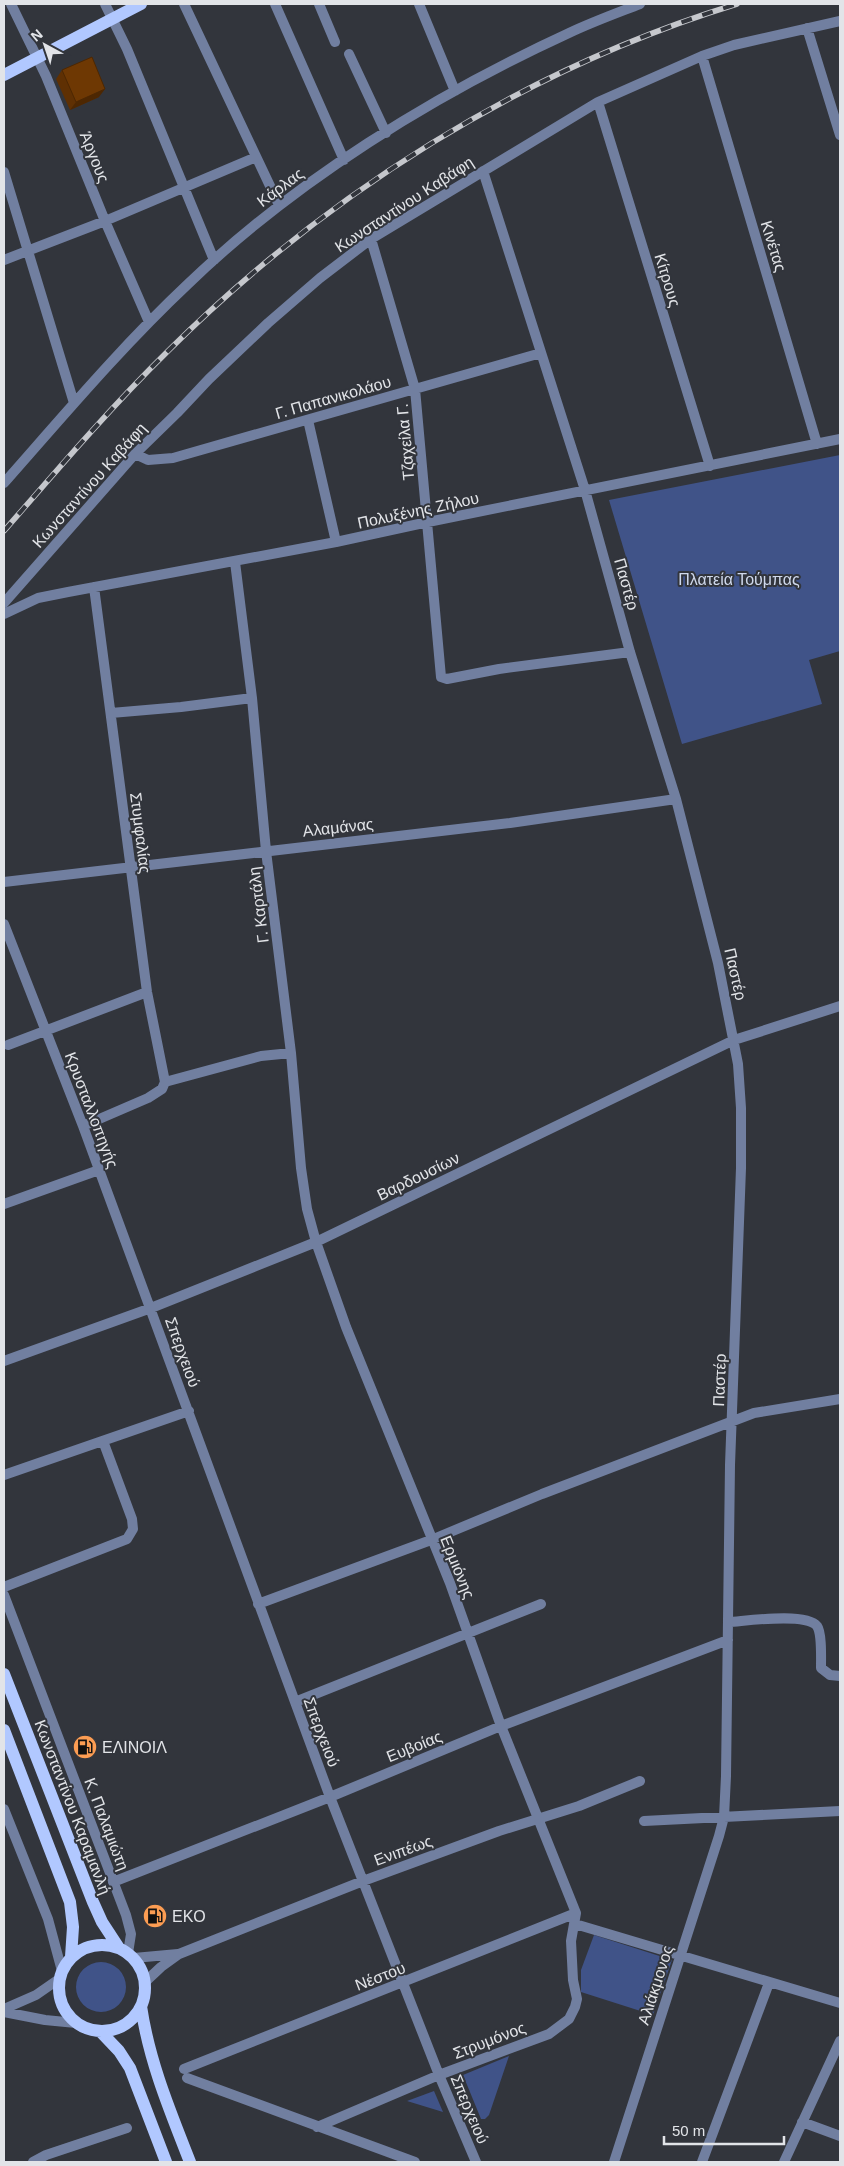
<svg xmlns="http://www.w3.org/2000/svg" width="844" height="2166" font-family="Arial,sans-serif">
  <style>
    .green { fill: #405388 }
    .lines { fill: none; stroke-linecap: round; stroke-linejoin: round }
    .street { stroke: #717fa0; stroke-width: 10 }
    .primary { stroke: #b1c8ff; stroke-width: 12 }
    .rail-casing { stroke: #c5c7cc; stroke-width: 5.5 }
    .rail { stroke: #32353c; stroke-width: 4; stroke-dasharray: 11; stroke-linecap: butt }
    .wall { fill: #5f3003 }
    .shaded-wall { fill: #4d2702 }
    .building { fill: #6e3803; stroke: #4d2702 }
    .labels { text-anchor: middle; stroke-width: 4; stroke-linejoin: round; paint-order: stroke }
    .street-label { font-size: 16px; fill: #e2e4e8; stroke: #32353c }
    .park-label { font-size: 16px; fill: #cfd8ec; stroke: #32353c }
    .poi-label { font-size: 16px; fill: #e2e4e8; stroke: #32353c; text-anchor: start }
  </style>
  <rect width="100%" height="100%" fill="#32353c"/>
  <path class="green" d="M840 455V651L809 660 822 704 682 744 609 500Z
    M594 1935 672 1960 653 2015 581 1992V1970Z
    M76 1987a25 25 0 1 1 50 0a25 25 0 1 1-50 0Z
    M509 2056 489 2115 485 2119H481L463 2075Z
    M434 2091 443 2112 407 2101Z"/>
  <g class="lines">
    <path class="street" d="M11 4 46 76 105 221 149 322
      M105 4 127 49 214 260
      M184 4 279 205
      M275 4 344 160
      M319 4 335 42
      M419 4 455 91
      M807 28 840 135
      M349 54 386 133
      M702 56 817 444
      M598 102 710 466
      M483 171 585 490 630 652 676 799 718 963 738 1064 741 1108V1168L730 1465 726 1776 724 1817 719 1836 614 2162
      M4 172 74 403
      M371 239 415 389 441 677 447 679 499 669 630 652
      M4 260 105 221 256 157
      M308 420 336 542
      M135 454 148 460 173 458 541 353
      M4 483C64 415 122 346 188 284 296 180 434 95 569 33 592 22 617 13 640 4
      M4 603 135 454 177 413 209 379 268 323 320 278 371 239 598 102 702 56 734 45 840 21
      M4 614 38 598 68 592 336 542 428 522 840 439
      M111 713 181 707 252 698
      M4 882 510 823 676 799
      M4 924 83 1126 330 1797 439 2075 476 2162
      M8 1045 147 992
      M165 1082 261 1056 291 1053
      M83 1126 148 1098 162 1089 165 1082 147 992 94 587
      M4 1204 99 1170
      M4 1361 151 1308 316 1242 734 1040 840 1006
      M4 1475 189 1411
      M4 1587 127 1539 133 1529 132 1519 103 1441
      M4 1595 126 1915 131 1934 128 1953
      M258 1604 431 1540 542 1494 754 1413 840 1399
      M729 1622C746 1621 806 1612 817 1626 822 1633 821 1658 821 1668L830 1675 840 1676
      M295 1702 541 1604
      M4 1809 48 1919 62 1971
      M644 1821 840 1811
      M113 1882 330 1797 501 1726 728 1640
      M575 1924 840 2003
      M134 1958 178 1954
      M145 1982 161 1967 179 1954 363 1881 499 1831 579 1806 640 1781
      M4 2009 36 1995 59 1979
      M4 2012 45 2020 76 2023
      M184 2069 576 1913 501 1726 450 1583 346 1327 316 1242 307 1209 301 1168 291 1053 266 851 252 698 235 562
      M187 2078 415 2162
      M802 2122 840 2136
      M317 2127 439 2075 549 2034 569 2019 575 2007 577 1999 573 1980 571 1941 576 1913
      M33 2162 46 2155 127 2128
      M702 2162 769 1983
      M784 2162 840 2041"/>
    <path class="primary" d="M4 75 141 4
      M4 1674 93 1902 102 1922 119 1948
      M4 1730 70 1902 73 1927 71 1957
      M59 1988a43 43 0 1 1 86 0a43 43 0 1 1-86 0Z
      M141 2006C149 2061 170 2111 190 2162
      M100 2031 119 2051 130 2068 166 2162"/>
    <g class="rail-casing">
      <path id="rail" d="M4 531C57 470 110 408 168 351 326 194 524 69 737 4"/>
    </g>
    <use href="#rail" class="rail"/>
  </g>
  <path class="wall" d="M62 70 99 97 70 110 56 79Z"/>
  <path class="shaded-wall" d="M105 89 99 97 70 110 76 102Z"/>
  <path class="building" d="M92 57 105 89 76 102 62 70Z"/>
  <defs>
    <g id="fuel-disc" transform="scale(1.25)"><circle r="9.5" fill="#fc9d53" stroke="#32353c"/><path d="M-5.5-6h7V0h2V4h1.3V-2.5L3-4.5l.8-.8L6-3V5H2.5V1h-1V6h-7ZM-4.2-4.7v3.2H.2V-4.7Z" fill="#111"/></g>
  </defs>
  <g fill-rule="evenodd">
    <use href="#fuel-disc" x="85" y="1747"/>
    <use href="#fuel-disc" x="155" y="1916"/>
  </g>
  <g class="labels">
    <g class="street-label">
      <text transform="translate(95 157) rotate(68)" y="6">Άργους</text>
      <text transform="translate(280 187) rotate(-37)" y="6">Κάρλας</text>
      <text transform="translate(404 204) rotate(-33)" y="6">Κωνσταντίνου Καβάφη</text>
      <text transform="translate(774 246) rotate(73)" y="6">Κινέτας</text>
      <text transform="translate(668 280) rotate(73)" y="6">Κίτρους</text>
      <text transform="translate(333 397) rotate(-16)" y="6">Γ. Παπανικολάου</text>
      <text transform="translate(405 442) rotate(-95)" y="6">Τζαχείλα Γ.</text>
      <text transform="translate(89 485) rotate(-48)" y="6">Κωνσταντίνου Καβάφη</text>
      <text transform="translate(418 510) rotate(-12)" y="6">Πολυξένης Ζήλου</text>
      <text transform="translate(627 584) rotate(74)" y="6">Παστέρ</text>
      <text transform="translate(338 827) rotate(-6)" y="6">Αλαμάνας</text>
      <text transform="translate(141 833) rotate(83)" y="6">Στυμφαλίας</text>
      <text transform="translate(258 905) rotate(-97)" y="6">Γ. Καρτάλη</text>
      <text transform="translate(736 974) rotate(77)" y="6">Παστέρ</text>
      <text transform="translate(92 1110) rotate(69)" y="6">Κρυσταλλοπηγής</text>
      <text transform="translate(418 1176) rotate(-26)" y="6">Βαρδουσίων</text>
      <text transform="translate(183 1352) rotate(70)" y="6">Σπερχειού</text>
      <text transform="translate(719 1380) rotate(-88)" y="6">Παστέρ</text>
      <text transform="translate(458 1567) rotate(68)" y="6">Ερμιόνης</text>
      <text transform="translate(322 1732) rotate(69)" y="6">Σπερχειού</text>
      <text transform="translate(414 1746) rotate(-22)" y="6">Ευβοίας</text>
      <text transform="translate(73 1807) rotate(69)" y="6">Κωνσταντίνου Καραμανλή</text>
      <text transform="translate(107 1824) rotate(69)" y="6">Κ. Παλαμιώτη</text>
      <text transform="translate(403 1850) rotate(-20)" y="6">Ενιπέως</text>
      <text transform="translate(380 1976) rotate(-21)" y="6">Νέστου</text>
      <text transform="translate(655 1985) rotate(-72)" y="6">Αλιάκμονος</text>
      <text transform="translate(489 2040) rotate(-21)" y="6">Στρυμόνος</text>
      <text transform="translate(470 2109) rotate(67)" y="6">Σπερχειού</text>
    </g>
    <g class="park-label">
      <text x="739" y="585">Πλατεία Τούμπας</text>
    </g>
    <g class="poi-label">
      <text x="102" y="1753">ΕΛΙΝΟΙΛ</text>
      <text x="172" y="1922">EKO</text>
    </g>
  </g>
  <rect width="844" height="2166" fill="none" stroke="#e2e4e8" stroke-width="10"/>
  <g transform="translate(45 45) rotate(320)" stroke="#32353c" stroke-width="4" paint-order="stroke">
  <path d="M0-4L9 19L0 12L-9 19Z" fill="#e2e4e8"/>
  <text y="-8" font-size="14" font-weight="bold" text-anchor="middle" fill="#e2e4e8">N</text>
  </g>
  <path d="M664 2136v8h120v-8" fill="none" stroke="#e2e4e8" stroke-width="2.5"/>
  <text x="672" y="2136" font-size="15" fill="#e2e4e8" stroke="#32353c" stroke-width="4" paint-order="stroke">50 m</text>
</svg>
